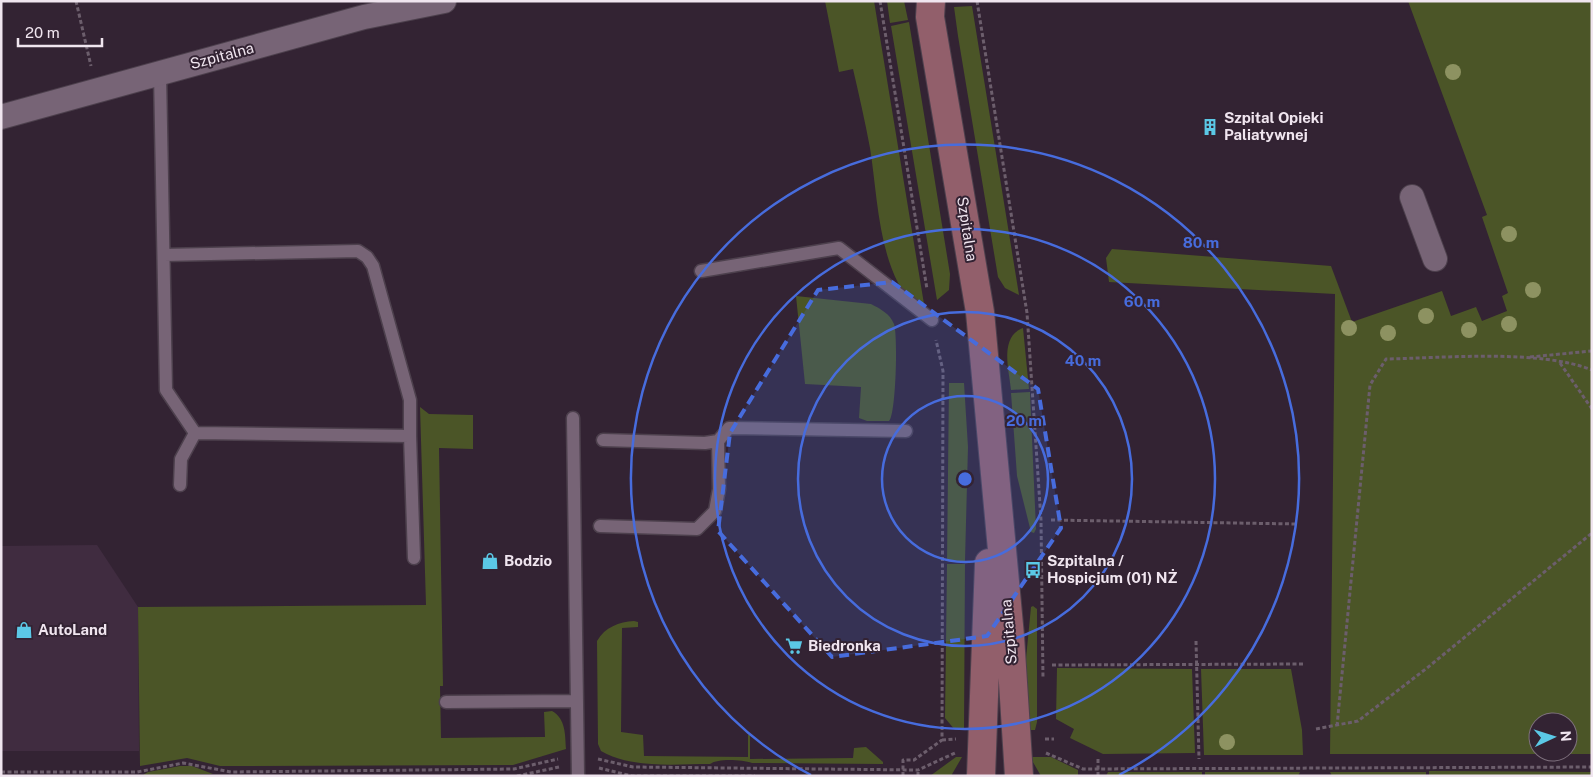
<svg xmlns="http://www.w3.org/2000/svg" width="1593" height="777" font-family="'Public Sans',sans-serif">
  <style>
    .built { fill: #402c40 }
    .green { fill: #4b5527; fill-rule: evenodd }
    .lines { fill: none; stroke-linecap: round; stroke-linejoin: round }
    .lane-casing { stroke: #4d404d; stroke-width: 15 }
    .street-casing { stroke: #4d404d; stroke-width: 26 }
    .secondary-casing { stroke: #4d404d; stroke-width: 30 }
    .path { stroke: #6c5e6c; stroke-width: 3; stroke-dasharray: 4 2.5; stroke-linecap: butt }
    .lane { stroke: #776476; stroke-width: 12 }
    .street { stroke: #776476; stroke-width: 24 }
    .secondary { stroke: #925f6b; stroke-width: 28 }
    .tree { fill: #8d9261 }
    .marked { fill: #476cdd; fill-opacity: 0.2; stroke: #476cdd; stroke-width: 4; stroke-dasharray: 10 6; stroke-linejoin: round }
    .ring { fill: none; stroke: #476cdd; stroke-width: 2.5 }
    .labels { text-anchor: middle; stroke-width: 4; stroke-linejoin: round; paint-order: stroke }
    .street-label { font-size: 15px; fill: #f0e5ef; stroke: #332333 }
    .poi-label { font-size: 15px; font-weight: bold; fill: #f0e5ef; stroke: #332333; text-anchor: start }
    .centre { fill: #476cdd; stroke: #332333; stroke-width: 2.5 }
    .ring-label { font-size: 15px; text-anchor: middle; font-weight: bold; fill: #476cdd; stroke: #332333; stroke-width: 4; stroke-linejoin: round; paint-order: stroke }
  </style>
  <rect width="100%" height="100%" fill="#332333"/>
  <path class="built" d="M97 545 138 607 139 751H1V546Z"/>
  <path class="green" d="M825 1H874L924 304 915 306C878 270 878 197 870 148 865 121 859 95 853 69L839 72Z
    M887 1H904L908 20 890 23Z
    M1408 1H1592V754H1330L1335 294 1109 282 1106 258 1112 249 1331 266 1352 322 1442 291 1451 316 1476 307 1482 321 1507 311 1502 296 1508 293 1482 217 1487 215ZM1538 722H1568V752H1538Z
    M972 6 1019 295 1005 288 998 277 958 36 954 7Z
    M909 22 950 274 949 290 937 300 891 26Z
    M796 296 871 304C881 309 890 314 894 324 898 335 896 415 889 421H867L859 418 861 387 805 384Z
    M1023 328 1029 389 1011 390C1009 370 999 337 1023 328Z
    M949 383H964L968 447 965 561H947Z
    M1030 392 1036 529 1034 533 1031 532 1017 476 1011 393Z
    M420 407 429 414 473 415V449L439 448 443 686H440L441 738 545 737 544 712 552 711C566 719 565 735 566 749L513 765 220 766 187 758 140 766 138 607 426 605Z
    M947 564H965L964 730H955L945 718Z
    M1033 606 1037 609V722L1035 730H1027L1025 669 1031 607Z
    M634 621 638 622V627L622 628 621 732 643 735 644 756 748 757V735H750V759L853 758 854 748 866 747 883 762V764L752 763C742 760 719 758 710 764 674 764 633 769 601 751L598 744 597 641C605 627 619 622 634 621Z
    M1057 668 1192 669 1195 753 1103 754 1070 738 1074 729 1056 719Z
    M1201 669H1291L1302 730 1303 755H1204Z
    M956 757H962L951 776H930Z
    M1030 757H1051L1078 770V776H1041Z
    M180 766H192L213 774 143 775 148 772Z
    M1429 771 1592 772V776H1429Z
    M1108 772H1202V776H1106Z
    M1205 772H1300L1298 776H1205Z
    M1330 772H1426V776H1332Z"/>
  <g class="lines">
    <g class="lane-casing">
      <path id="lane" d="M160 74 166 390 195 433 410 436V400L373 266 367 257 358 251 164 255
        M701 271 839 248 932 320
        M573 418 578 776
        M410 436 414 558
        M603 440 705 443 718 441 729 428 906 431
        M180 485 181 459 195 433
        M600 526 697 529 715 511 719 489 718 441
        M446 702 576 701"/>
    </g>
    <g class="street-casing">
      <path id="street" d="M1 117 364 17 444 1
        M1412 197 1435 259"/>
    </g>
    <g class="secondary-casing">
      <path id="secondary" d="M931 1 930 17 980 312 1010 636 1019 776
        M981 776 989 563"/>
    </g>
    <path class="path" d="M76 1 91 66
      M880 1 927 289
      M977 1 1027 313 1041 520 1043 679
      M1530 357 1592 351
      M1560 363 1592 409
      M1051 520 1297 524
      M1196 641 1199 759
      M1052 665 1303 664
      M1337 726 1370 385 1386 359C1443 358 1540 349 1592 370
      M1316 729 1358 721 1427 668 1592 533
      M1045 739H1054
      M942 740 956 739
      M1046 753 1083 769 1592 767
      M598 759 633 767 918 770 955 753
      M1098 759V776
      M599 768 632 776H755
      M1 772H137L183 763 231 772 514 769 558 759
      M517 776 559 767
      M903 776V760H914L942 740 943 371 936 340
      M918 776V770"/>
    <use href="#lane" class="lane"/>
    <use href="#street" class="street"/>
    <use href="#secondary" class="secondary"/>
  </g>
  <g class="tree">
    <circle cx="1453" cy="72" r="8"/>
    <circle cx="1509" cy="234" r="8"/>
    <circle cx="1533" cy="290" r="8"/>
    <circle cx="1426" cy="316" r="8"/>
    <circle cx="1509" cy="324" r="8"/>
    <circle cx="1349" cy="328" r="8"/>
    <circle cx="1469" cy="330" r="8"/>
    <circle cx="1388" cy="333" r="8"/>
    <circle cx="1227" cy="742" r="8"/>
  </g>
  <path class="marked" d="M892 282 1038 389 1061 528 987 636 832 657 718 531 730 433 818 290Z"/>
  <g class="ring">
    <circle cx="965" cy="479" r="83"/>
    <circle cx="965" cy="479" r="167"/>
    <circle cx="965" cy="479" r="250"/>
    <path d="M811 775A334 334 0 1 1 1119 775"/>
  </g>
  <defs>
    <g id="building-bare" transform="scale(1.35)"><path d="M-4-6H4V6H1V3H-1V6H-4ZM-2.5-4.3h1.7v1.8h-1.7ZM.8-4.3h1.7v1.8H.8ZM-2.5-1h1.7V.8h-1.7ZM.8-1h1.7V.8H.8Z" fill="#5bc8e6" stroke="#332333" stroke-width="2.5" paint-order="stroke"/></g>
    <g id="shop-bare" transform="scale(1.35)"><path d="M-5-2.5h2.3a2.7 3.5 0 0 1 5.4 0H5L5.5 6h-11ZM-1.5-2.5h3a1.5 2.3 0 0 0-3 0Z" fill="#5bc8e6" stroke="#332333" stroke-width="2.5" paint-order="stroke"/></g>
    <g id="bus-bare" transform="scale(1.35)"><path d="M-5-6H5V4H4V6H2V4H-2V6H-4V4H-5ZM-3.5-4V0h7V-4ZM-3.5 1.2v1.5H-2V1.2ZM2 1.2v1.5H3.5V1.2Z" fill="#5bc8e6" stroke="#332333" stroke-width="2.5" paint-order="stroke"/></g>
    <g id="supermarket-bare" transform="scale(1.35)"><path d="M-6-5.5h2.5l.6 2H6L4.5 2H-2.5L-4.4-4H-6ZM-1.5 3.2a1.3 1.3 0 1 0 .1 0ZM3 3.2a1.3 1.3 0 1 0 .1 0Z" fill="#5bc8e6" stroke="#332333" stroke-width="2.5" paint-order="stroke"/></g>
  </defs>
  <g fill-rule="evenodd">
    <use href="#building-bare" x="1210" y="127"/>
    <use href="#shop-bare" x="490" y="561"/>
    <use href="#bus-bare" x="1033" y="570"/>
    <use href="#shop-bare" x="24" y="630"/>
    <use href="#supermarket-bare" x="794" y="646"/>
  </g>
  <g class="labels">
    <g class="street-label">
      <text transform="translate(222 56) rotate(-15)" y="5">Szpitalna</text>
      <text transform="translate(967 229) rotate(81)" y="5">Szpitalna</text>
      <text transform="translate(1009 632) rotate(-95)" y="5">Szpitalna</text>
    </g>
    <g class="poi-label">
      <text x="1224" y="123">Szpital Opieki<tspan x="1224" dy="17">Paliatywnej</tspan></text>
      <text x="504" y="566">Bodzio</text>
      <text x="1047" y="566">Szpitalna /<tspan x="1047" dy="17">Hospicjum (01) NŻ</tspan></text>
      <text x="38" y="635">AutoLand</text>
      <text x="808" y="651">Biedronka</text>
    </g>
  </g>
  <circle cx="965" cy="479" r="8" class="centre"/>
  <g class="ring-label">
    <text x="1201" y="248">80 m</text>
    <text x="1142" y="307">60 m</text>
    <text x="1083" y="366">40 m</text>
    <text x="1024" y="426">20 m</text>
  </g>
  <rect width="1593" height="777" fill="none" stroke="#f0e5ef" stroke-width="5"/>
  <g transform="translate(1553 737) rotate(86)"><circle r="24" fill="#332333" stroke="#7f717e"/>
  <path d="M0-4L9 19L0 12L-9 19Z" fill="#5bc8e6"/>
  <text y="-8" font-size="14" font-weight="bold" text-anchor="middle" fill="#f0e5ef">N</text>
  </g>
  <path d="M18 38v8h84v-8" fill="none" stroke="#f0e5ef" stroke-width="2.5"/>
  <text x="25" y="38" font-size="15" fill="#f0e5ef" stroke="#332333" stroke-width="4" paint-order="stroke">20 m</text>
</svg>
